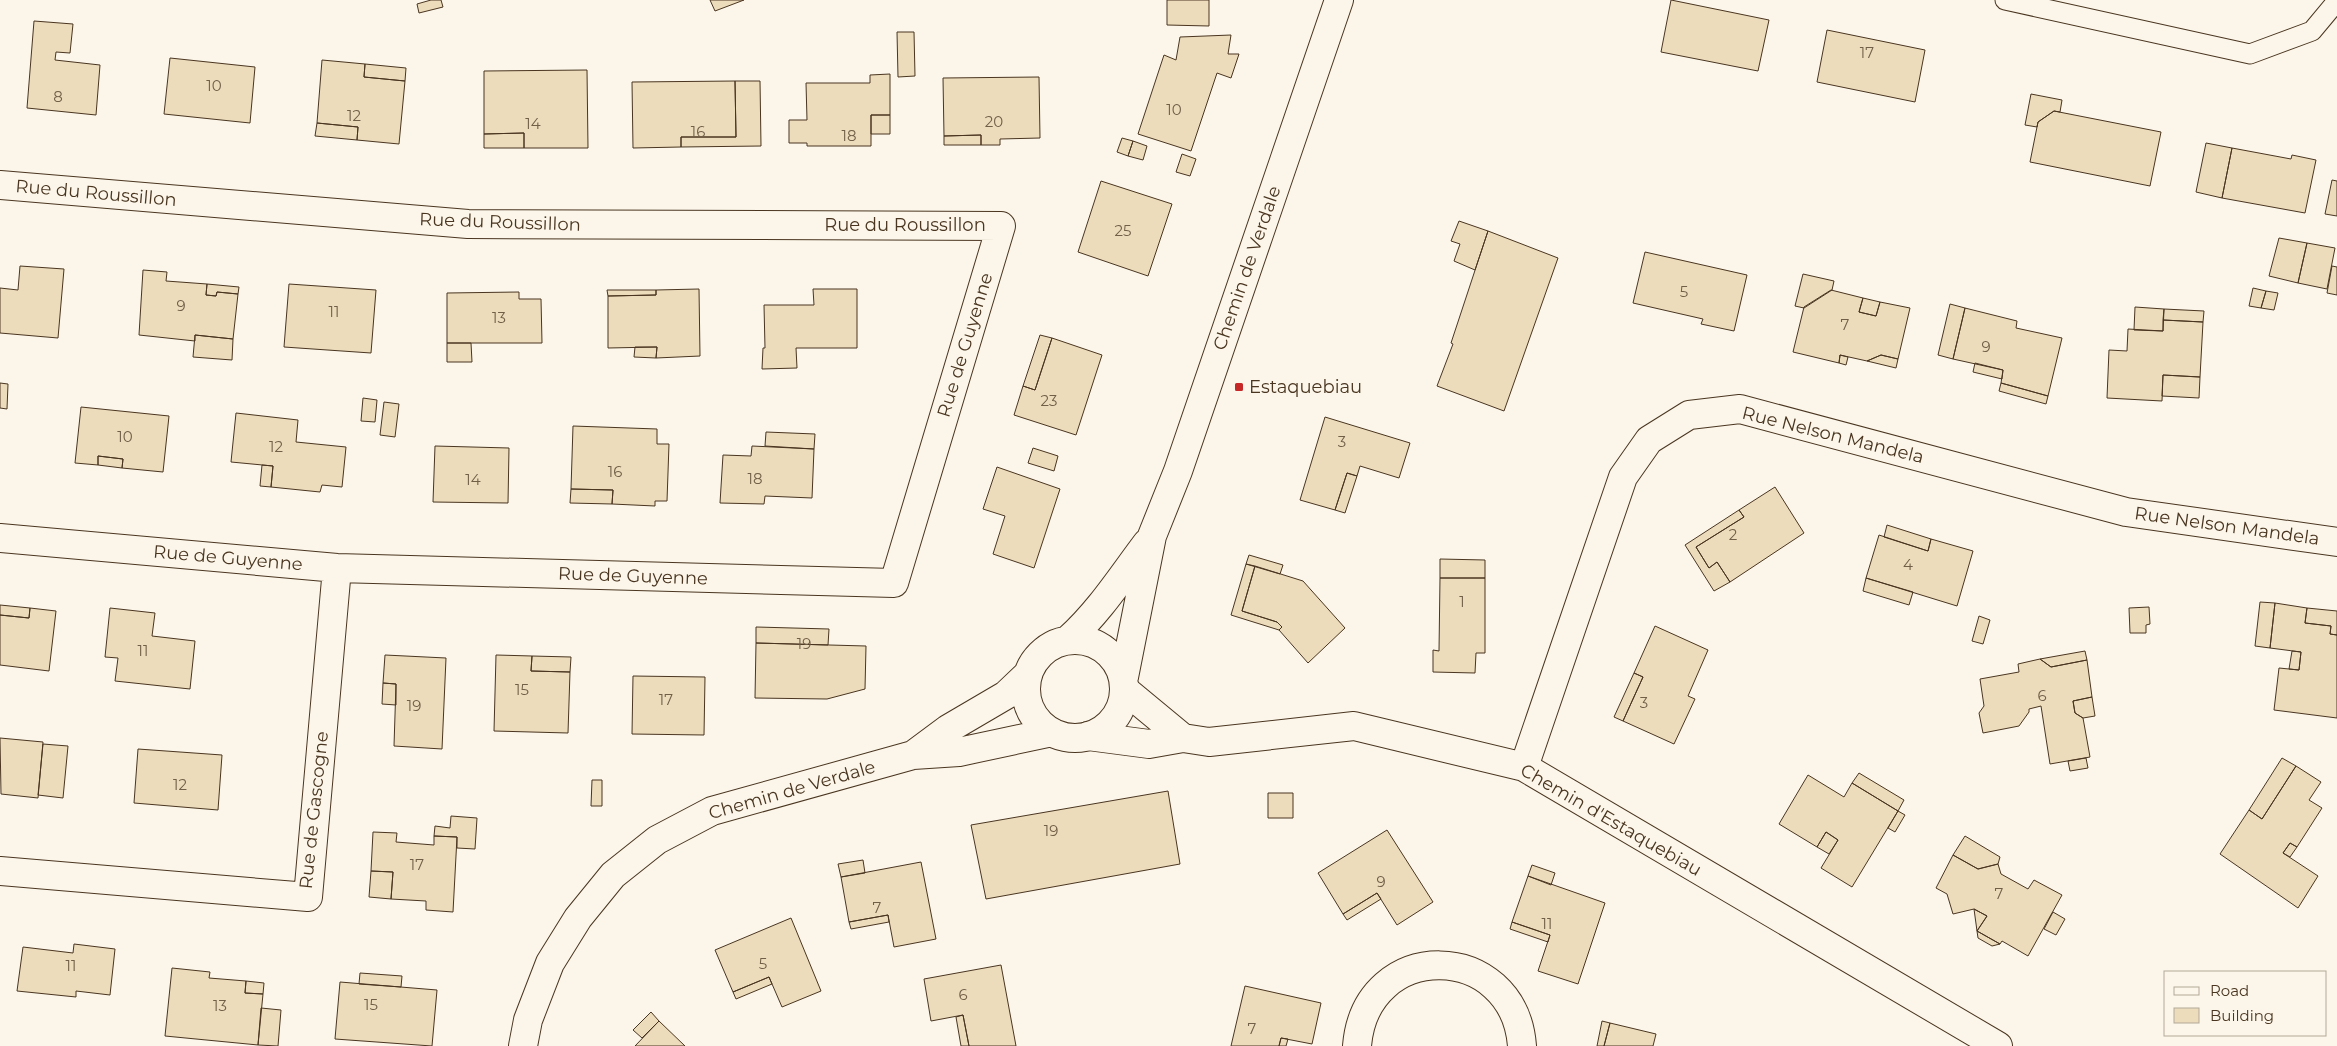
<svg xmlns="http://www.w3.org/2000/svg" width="2337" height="1046" font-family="Montserrat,sans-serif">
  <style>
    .building { fill: #ecdcbc; stroke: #4a3520 }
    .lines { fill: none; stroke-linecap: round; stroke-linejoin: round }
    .service-casing { stroke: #4a3520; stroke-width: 21 }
    .minor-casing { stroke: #4a3520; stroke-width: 30 }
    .tertiary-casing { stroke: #4a3520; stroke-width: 30 }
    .service { stroke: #fbf6e9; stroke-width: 19 }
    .minor { stroke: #fbf6e9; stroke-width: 28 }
    .tertiary { stroke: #fbf6e9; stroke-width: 28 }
    .poi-dot { fill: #c62828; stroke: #fbf6e9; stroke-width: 2 }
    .labels { text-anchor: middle; stroke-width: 4; stroke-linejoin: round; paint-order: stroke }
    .number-label { font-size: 15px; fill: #725f47 }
    .street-label { font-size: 18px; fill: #4a3520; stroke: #fbf6e9 }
    .poi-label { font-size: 18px; fill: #4a3520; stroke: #fbf6e9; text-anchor: start }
  </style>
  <rect width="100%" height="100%" fill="#fbf6e9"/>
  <path class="building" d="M431 0H441L443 7 419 13 417 4Z
    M710 0H744L715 11Z
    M1167 0H1209V26L1167 25Z
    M1671 0 1769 20 1758 71 1661 52Z
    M34 21 73 24 70 53 56 52 55 60 100 65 96 115 27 108Z
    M1827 30 1925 50 1915 102 1817 82Z
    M897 32H914L915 76 898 77Z
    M1231 35 1228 54H1239L1231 78 1217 73 1191 151 1138 134 1164 55 1176 60 1180 37Z
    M170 58 255 67 250 123 164 114Z
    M322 60 365 64 364 77 405 81 399 144 357 140 358 127 317 123Z
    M365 64 406 68 405 81 364 77Z
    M587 70 588 148H524V133L484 134V71Z
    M890 74V115H871V146H807V143H789V120H807L806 83H870V75Z
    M1039 77 1040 138 1000 139V145H981V135L944 136 943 78Z
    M735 81 736 137H681V147L633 148 632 82Z
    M735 81H760L761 146 681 147V137H736Z
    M2031 94 2062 100 2060 112 2054 111 2038 122 2037 127 2025 125Z
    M2054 111 2161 132 2150 186 2030 162 2038 122Z
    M871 115H890V134H871Z
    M317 123 358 127 357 140 315 136Z
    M524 133V148H484V134Z
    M981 135V145H944V136Z
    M1122 138 1133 141 1128 156 1117 152Z
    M1133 141 1147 146 1143 160 1128 156Z
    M2206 143 2232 148 2222 198 2196 192Z
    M2232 148 2291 159 2292 155 2316 160 2305 213 2222 198Z
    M1182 154 1196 159 1190 176 1176 172Z
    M2332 180 2337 181V216L2325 214Z
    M1101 181 1172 204 1148 276 1078 252Z
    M1459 221 1488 231 1475 270 1454 261 1460 244 1451 241Z
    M1488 231 1558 258 1504 411 1437 386 1453 344 1451 343Z
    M2279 238 2307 243 2298 283 2269 276Z
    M2307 243 2335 248 2327 289 2298 283Z
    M1645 252 1747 275 1734 331 1701 324 1703 319 1633 303Z
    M20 266 64 269 58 338 0 333V288L18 290Z
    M2332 266 2337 267V295L2327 293Z
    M143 270 167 272 166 281 207 284 206 295 216 296 217 292 238 294 233 339 195 335V341L139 335Z
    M1803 274 1834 281 1832 290 1804 308 1795 306Z
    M207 284 239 287 238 294 217 292 216 296 206 295Z
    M289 284 376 290 371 353 284 347Z
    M2253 288 2266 291 2261 308 2249 306Z
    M699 289 700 356 656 358 657 347 608 348V296L656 295V290Z
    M813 289H857V348H796L797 368 762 369 763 348H765L764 305H814Z
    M607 290H656V295L608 296Z
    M1831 290 1863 298 1859 312 1876 316 1880 302 1910 308 1898 359 1881 355 1867 361 1840 355 1839 363 1793 352 1804 307Z
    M2266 291 2278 293 2274 310 2261 308Z
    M519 292V299H541L542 343H447V293Z
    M1863 298 1880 302 1876 316 1859 312Z
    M1950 304 1965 308 1953 359 1938 355Z
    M2135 307 2164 309 2163 331 2134 330Z
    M1965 308 2017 321 2016 328 2062 338 2048 396 2001 383 2003 370 1953 359Z
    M2164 309 2204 311 2203 322 2163 320Z
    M2163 320 2203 322 2200 377 2163 375 2162 401 2107 398 2109 350 2127 351 2128 329 2163 331Z
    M195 335 233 339 232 360 193 357Z
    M1040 335 1052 338 1035 390 1023 386Z
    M1052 338 1102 355 1076 435 1014 415 1023 386 1035 390Z
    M447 343H471L472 362H447Z
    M635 347H657L656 358 634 357Z
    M1840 355 1848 357 1846 365 1839 363Z
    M1881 355 1898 359 1896 368 1867 361Z
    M1975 363 2003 370 2002 379 1973 372Z
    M2163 375 2200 377 2199 398 2162 396Z
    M0 383 8 384 7 409 0 408Z
    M2001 383 2048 396 2046 404 1999 391Z
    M363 398 377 400 375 422 361 421Z
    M384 402 399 404 395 437 380 435Z
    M81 407 169 416 163 472 122 468 123 459 98 456V465L75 463Z
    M236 413 298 420 296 442 346 447 342 487 322 485 320 492 271 487 273 466 231 462Z
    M1325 417 1410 443 1399 478 1360 466 1357 476 1347 473 1335 510 1300 500Z
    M573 426 657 429V444H669L667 501H655V506L612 504 613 490 571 489Z
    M766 432 815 434 814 449 765 446Z
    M435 446 509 448 508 503 433 502Z
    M752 446 814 449 812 498 765 496 764 504 720 503 723 455 751 456Z
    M1033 448 1058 456 1054 471 1028 463Z
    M98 456 123 459 122 468 98 465Z
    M262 465 273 466 271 487 260 486Z
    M997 467 1060 489 1034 568 993 554 1005 516 983 509Z
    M1347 473 1357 476 1345 513 1335 510Z
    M1775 487 1804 533 1730 582 1717 562 1709 568 1696 547 1744 517 1739 510Z
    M571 489 613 490 612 504 570 503Z
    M1739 510 1744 517 1696 547 1709 568 1717 562 1730 582 1714 591 1685 545Z
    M1887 525 1931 539 1928 551 1884 537Z
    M1879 535 1928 551 1931 539 1973 551 1957 606 1866 578Z
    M1249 555 1283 565 1280 574 1246 564Z
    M1440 559 1485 560V578H1440Z
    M1246 564 1255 566 1242 611 1277 622 1282 627 1279 630 1231 615Z
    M1255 566 1303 581 1345 628 1308 663 1279 630 1282 627 1277 622 1242 611Z
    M1440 578H1485V653H1476L1475 673 1433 672V650L1439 651Z
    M1866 578 1913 592 1909 605 1863 591Z
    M2260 602 2275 603 2270 648 2255 646Z
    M2275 603 2307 608 2305 623 2331 626 2330 634 2337 635V718L2274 710 2279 668 2299 670 2301 652 2270 648Z
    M0 605 30 608 29 618 0 615Z
    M2149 607 2150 624 2146 625V633H2130L2129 608Z
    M30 608 56 611 49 671 0 665V615L29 618Z
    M110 608 155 613 152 636 195 641 190 689 115 681 118 658 105 657Z
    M2307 608 2337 611V635L2330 634 2331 626 2305 623Z
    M1979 616 1990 620 1983 644 1972 641Z
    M1655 626 1708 650 1688 696 1695 699 1674 744 1623 721 1643 677 1634 673Z
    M756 627 829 629 828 645 756 643Z
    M756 643 866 646 865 689 827 699 755 698Z
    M2085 651 2087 660 2051 667 2040 659Z
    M2292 651 2301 652 2299 670 2289 669Z
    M385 655 446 658 442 749 394 746 396 684 383 683Z
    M496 655 532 656 531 671 570 672 568 733 494 731Z
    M532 656 571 657 570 672 531 671Z
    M2040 659 2051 667 2087 660 2092 697 2073 701 2075 713 2083 718 2090 757 2050 764 2041 706 2029 709V712L2019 726 1983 733 1979 713 1984 706 1980 679 2019 672 2018 664Z
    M1634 673 1643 677 1623 721 1614 717Z
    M633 676 705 677 704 735 632 734Z
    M383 683 396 684V705L382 704Z
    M2092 697 2095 716 2083 718 2075 713 2073 701Z
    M0 738 43 742 38 798 1 794Z
    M43 744 68 746 63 798 38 795Z
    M138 749 222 755 218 810 134 803Z
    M2086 758 2088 768 2070 771 2068 761Z
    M2282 758 2296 766 2262 819 2249 810Z
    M2296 766 2321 782 2309 800 2322 808 2297 847 2290 843 2283 853 2318 876 2298 908 2220 854 2249 810 2262 819Z
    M1859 773 1904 800 1898 811 1852 783Z
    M1808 775 1844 797 1852 783 1898 811 1852 887 1821 868 1838 840 1826 832 1817 847 1779 824Z
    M592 780H602V806H591Z
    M1168 791 1180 864 986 899 971 825Z
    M1268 793H1293V818H1268Z
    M1898 811 1905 815 1895 832 1888 828Z
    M451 816 477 818 475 849 457 848V837L434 836 435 826 450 828Z
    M1387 830 1433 902 1397 925 1377 893 1343 914 1318 873Z
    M373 832 397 833 396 842 434 845V836L457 837 453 912 426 910V901L391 899 393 872 371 871Z
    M1826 832 1838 840 1829 854 1817 847Z
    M1965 836 2000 857 1998 864 1978 869 1953 855Z
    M2290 843 2297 847 2290 857 2283 853Z
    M1953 855 1978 869 1998 864 2001 874 2028 889 2034 880 2062 895 2028 956 2002 941 2000 944 1977 931 1987 916 1974 909 1953 914 1947 894 1936 888Z
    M863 860 865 873 841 877 838 864Z
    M921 862 936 939 894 947 888 915 849 922 841 877Z
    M1532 865 1555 873 1551 885 1528 876Z
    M371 871 393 872 391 899 369 897Z
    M1528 876 1605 903 1578 984 1538 971 1550 935 1512 922Z
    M1377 893 1381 899 1347 920 1343 914Z
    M1974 909 1987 916 1977 931Z
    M2053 912 2065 919 2056 935 2044 929Z
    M888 915 889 922 851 929 849 922Z
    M791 918 821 991 782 1007 769 977 733 992 715 950Z
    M1512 922 1550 935 1548 942 1510 929Z
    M1977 931 2000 944 1992 946 1978 938Z
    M74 944 115 949 110 995 76 991V997L17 991 23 947 73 953Z
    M1001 965 1016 1046H969L963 1015 931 1021 924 979Z
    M172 968 210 972 209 978 246 981 245 993 263 994 258 1045 165 1036Z
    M360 973 402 976 401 987 359 984Z
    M769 977 772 984 736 999 733 992Z
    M246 981 264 983 263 994 245 993Z
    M340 982 437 990 432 1046 335 1039Z
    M1245 986 1321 1003 1312 1044 1281 1038 1279 1046H1231Z
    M261 1008 281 1010 278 1046 258 1045Z
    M651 1012 659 1021 642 1038 633 1030Z
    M963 1015 969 1046H961L956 1017Z
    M659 1021 685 1046H635Z
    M1602 1021 1610 1023 1604 1046H1597Z
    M1610 1023 1656 1034 1653 1046H1604Z
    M1281 1038 1288 1039 1286 1046H1279Z"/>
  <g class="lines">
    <g class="service-casing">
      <path id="service" d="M2005 0 2250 54 2312 31 2337 1"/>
    </g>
    <g class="minor-casing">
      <path id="minor" d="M0 185 468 224 1001 226 894 583 337 568 0 538
        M1125 690 1183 738
        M1088 736 1149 744 1183 738 1209 742 1354 726 1524 767 1998 1046
        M1524 767 1623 477 1649 440 1689 415 1740 409 2126 512 2337 542
        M0 871 308 897 337 568
        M1357 1046C1366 937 1514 940 1522 1046"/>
    </g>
    <g class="tertiary-casing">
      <path id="tertiary" d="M1069 639C1100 611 1122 576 1147 543
        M1026 689a49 49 0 1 1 98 0a49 49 0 1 1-98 0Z
        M1124 677 1152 536 1178 471 1339 0
        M913 755 948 729 1006 695 1028 674
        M523 1046 528 1020 550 963 578 918 613 875 657 840 712 811 913 755 959 752 1052 732"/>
    </g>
    <use href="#service" class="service"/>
    <use href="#minor" class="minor"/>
    <use href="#tertiary" class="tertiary"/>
  </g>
  <rect class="poi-dot" x="1234" y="382" width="10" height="10" rx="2.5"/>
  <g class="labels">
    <g class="number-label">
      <text x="1867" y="58">17</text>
      <text x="214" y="91">10</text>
      <text x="58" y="102">8</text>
      <text x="1174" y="115">10</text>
      <text x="354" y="121">12</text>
      <text x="994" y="127">20</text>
      <text x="533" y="129">14</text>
      <text x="698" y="137">16</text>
      <text x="849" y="141">18</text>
      <text x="1123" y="236">25</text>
      <text x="1684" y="297">5</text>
      <text x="181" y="311">9</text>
      <text x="334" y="317">11</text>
      <text x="499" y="323">13</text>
      <text x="1845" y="330">7</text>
      <text x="1986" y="352">9</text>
      <text x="1049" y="406">23</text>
      <text x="125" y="442">10</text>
      <text x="1342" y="447">3</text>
      <text x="276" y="452">12</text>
      <text x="615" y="477">16</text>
      <text x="755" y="484">18</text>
      <text x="473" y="485">14</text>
      <text x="1733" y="540">2</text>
      <text x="1908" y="570">4</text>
      <text x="1462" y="607">1</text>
      <text x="804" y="649">19</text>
      <text x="143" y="656">11</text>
      <text x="522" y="695">15</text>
      <text x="2042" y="701">6</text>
      <text x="666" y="705">17</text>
      <text x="1644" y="708">3</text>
      <text x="414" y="711">19</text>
      <text x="180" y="790">12</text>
      <text x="1051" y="836">19</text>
      <text x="417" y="870">17</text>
      <text x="1381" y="887">9</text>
      <text x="1999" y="899">7</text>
      <text x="877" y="913">7</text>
      <text x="1547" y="929">11</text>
      <text x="763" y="969">5</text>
      <text x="71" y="971">11</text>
      <text x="963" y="1000">6</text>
      <text x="371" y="1010">15</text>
      <text x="220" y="1011">13</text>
      <text x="1252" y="1034">7</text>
    </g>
    <g class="street-label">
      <text transform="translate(96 193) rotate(5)" y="6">Rue du Roussillon</text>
      <text transform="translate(500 222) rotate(2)" y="6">Rue du Roussillon</text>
      <text x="905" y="231">Rue du Roussillon</text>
      <text transform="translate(1247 268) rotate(-71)" y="6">Chemin de Verdale</text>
      <text transform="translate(965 345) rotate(-73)" y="6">Rue de Guyenne</text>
      <text transform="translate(1833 435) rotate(14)" y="6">Rue Nelson Mandela</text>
      <text transform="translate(2227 526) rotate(8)" y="6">Rue Nelson Mandela</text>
      <text transform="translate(228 558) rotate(5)" y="6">Rue de Guyenne</text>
      <text transform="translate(633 576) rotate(2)" y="6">Rue de Guyenne</text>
      <text transform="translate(792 790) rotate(-16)" y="6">Chemin de Verdale</text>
      <text transform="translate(314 810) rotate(-84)" y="6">Rue de Gascogne</text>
      <text transform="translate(1611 820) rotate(30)" y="6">Chemin d'Estaquebiau</text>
    </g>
    <g class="poi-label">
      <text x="1249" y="393">Estaquebiau</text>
    </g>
  </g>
  <rect x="2164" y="971" width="162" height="65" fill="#fbf6e9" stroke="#b4a999"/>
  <rect x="2174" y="987" width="25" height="8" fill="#fbf6e9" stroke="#b4a999"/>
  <text x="2210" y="996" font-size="15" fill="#4a3520">Road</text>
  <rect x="2174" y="1008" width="25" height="15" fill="#ecdcbc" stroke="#b4a999"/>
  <text x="2210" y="1021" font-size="15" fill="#4a3520">Building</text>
</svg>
